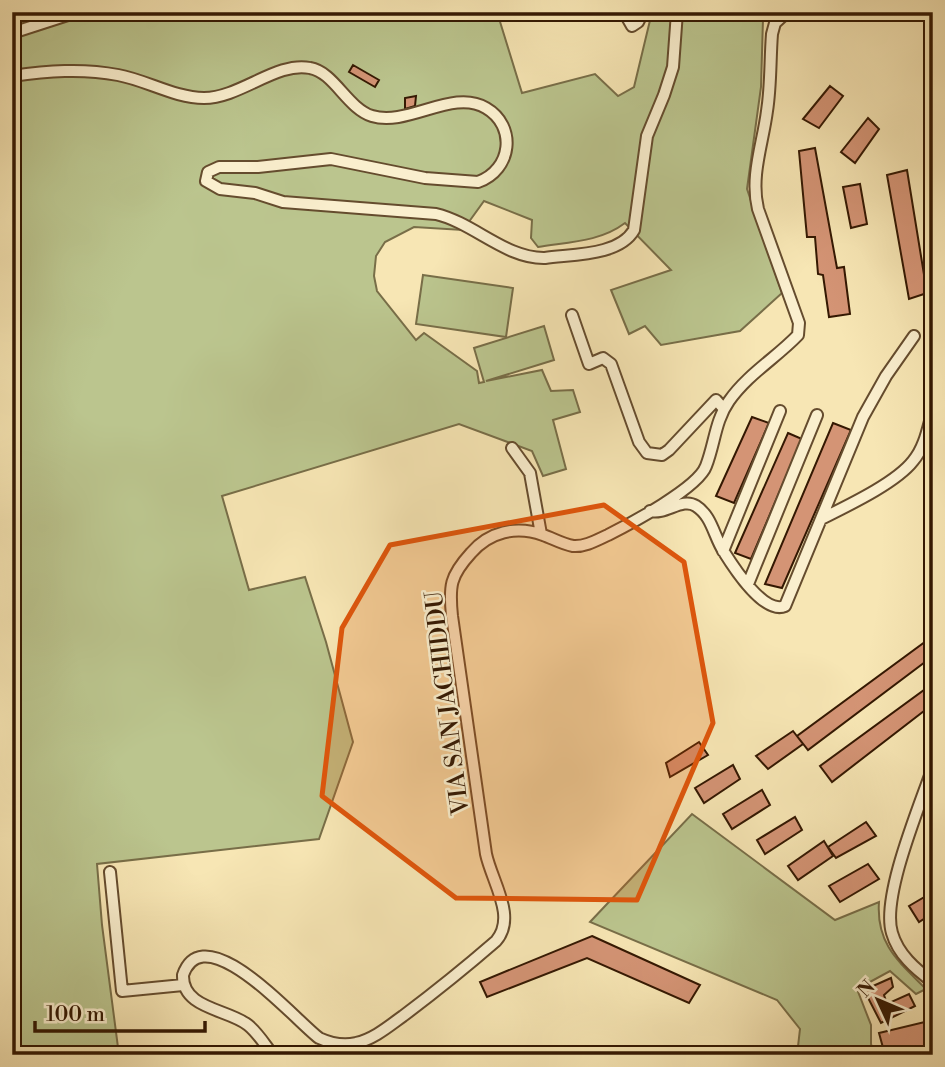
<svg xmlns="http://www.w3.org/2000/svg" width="945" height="1067" font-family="'Libre Bodoni',serif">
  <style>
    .grass { fill: #bbc58e; stroke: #786e48; stroke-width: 2 }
    .building { fill: #d49475; stroke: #341802; stroke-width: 2 }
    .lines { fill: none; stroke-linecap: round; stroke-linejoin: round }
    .minor-casing { stroke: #654c2e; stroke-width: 14 }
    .minor { stroke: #faefce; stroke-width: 10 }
    .marked { fill: #df560c; fill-opacity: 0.2; stroke: #df560c; stroke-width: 5; stroke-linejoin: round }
    .labels { text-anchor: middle; stroke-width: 5; stroke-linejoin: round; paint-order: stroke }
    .street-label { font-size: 24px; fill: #341802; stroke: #faefce }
  </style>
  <rect width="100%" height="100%" fill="#f7e6b4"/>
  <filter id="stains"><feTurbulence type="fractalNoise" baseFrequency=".00286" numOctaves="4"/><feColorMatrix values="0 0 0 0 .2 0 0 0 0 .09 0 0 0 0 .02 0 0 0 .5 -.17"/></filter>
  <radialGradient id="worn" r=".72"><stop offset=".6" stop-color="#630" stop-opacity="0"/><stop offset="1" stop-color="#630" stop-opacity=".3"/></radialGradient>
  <path class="grass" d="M12 12H497L522 93 595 74 618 96 634 87 652 12H772L763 19 761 87 747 189 782 293 740 331 661 345 645 326 629 334 611 290 671 270 625 223C600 242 568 242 538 247L531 238 532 220 484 201 463 230 414 227 385 242 376 256 374 276 377 291 416 340 424 333 477 371 479 383 484 382 474 348 544 326 554 360 486 381 542 370 551 391 573 390 580 412 553 420 566 469 543 476 532 451 459 424 222 496 249 590 305 577 326 642 353 742 319 839 97 864 102 925 119 1055H12Z
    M423 275 513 288 506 337 416 324Z
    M692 814 835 920 879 902C876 944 898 961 926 989L916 994 890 971 857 989 871 1025V1044L875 1055H797L800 1029 777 1000 590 922Z"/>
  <path class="building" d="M353 65 379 80 375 87 349 72Z
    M830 86 843 96 819 128 803 119Z
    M416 96 415 106 405 109V98Z
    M868 118 879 129 855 163 841 152Z
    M815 148 837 268 844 267 850 314 829 317 823 275 818 274 815 237H807L799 151Z
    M907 170 927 293 909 299 887 175Z
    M860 184 867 224 851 228 843 187Z
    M752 417 769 423 734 503 716 496Z
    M833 423 851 430 782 588 765 584Z
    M788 433 802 439 751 559 735 553Z
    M933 636V656L808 750 797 736Z
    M924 690 933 704 832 782 820 766Z
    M793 731 803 744 768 769 756 756Z
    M699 742 708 755 670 777 666 763Z
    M733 765 740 779 704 803 695 788Z
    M762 790 770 805 732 829 723 814Z
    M795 817 802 830 765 854 757 840Z
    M866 822 876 836 836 858 828 847Z
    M824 841 833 856 798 880 788 866Z
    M868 864 879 879 840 902 829 886Z
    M933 892V913L919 922 909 906Z
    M592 936 700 985 689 1003 587 958 487 997 480 982Z
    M891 978 893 987 884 995 887 1004 909 994 915 1006 881 1023 864 990Z
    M933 1020V1055H885L879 1033Z"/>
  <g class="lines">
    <g class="minor-casing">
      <path id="minor" d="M624 12 632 26 638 22 643 12
        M12 33 77 12
        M12 76C47 71 82 68 118 75 146 80 175 98 204 98 240 98 277 61 310 68 334 72 347 108 372 116 408 127 453 88 486 108 517 126 512 170 478 182L425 178 331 159 258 167H219L208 172 206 181 220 189 255 193 283 202 436 214C474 223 506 259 545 258 572 254 619 256 634 230L647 136 664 95 673 67 677 12
        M572 315 589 364 603 358 611 364 639 442 647 453 662 455 669 450 716 400 724 409
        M512 448 530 473 541 534
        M650 511C666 515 682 497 696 506 712 516 714 537 724 552 734 568 764 615 785 606L863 417 886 376 914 336
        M821 519C847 506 896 483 913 461 925 447 928 427 933 410
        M723 551 780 411
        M748 584 817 415
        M933 767C920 805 881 897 892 933 898 954 915 969 933 982
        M110 872 122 991 183 985
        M273 1055C265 1045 258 1033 248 1025 228 1009 182 1009 183 975 204 914 296 1021 319 1038 330 1043 344 1046 356 1043 374 1039 389 1026 403 1016 435 992 466 967 496 941 517 917 492 882 486 854L452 616C449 586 450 576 471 553 489 532 516 525 543 535 552 538 562 544 573 546 585 547 597 540 608 535 630 524 698 488 706 466 715 443 715 421 729 401 748 374 776 358 798 335L799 323 758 209C750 176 763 143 767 111 771 86 770 60 772 34L775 23 787 12"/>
    </g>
    <use href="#minor" class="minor"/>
  </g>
  <path class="marked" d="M604 505 684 562 713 723 637 900 456 898 322 796 342 628 390 545Z"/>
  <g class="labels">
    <g class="street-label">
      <text transform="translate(447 703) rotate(-97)" y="8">VIA SAN JACHIDDU</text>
    </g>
  </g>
  <rect width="945" height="1067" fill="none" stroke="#f7e6b4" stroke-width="42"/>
  <rect x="14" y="14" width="917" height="1039" fill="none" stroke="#341802" stroke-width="3.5"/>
  <rect x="21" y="21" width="903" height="1025" fill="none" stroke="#341802" stroke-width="2"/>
  <g transform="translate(878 1000) rotate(314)" stroke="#faefce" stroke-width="5" paint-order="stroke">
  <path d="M0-5L12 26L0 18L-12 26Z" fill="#341802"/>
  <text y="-10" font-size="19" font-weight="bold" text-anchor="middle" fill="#341802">N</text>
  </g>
  <path d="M35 1021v10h170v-10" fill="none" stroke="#341802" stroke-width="3.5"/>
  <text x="46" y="1021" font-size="21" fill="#341802" stroke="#faefce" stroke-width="5" paint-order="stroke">100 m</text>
  <rect width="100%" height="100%" filter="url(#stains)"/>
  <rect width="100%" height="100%" fill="url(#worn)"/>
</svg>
